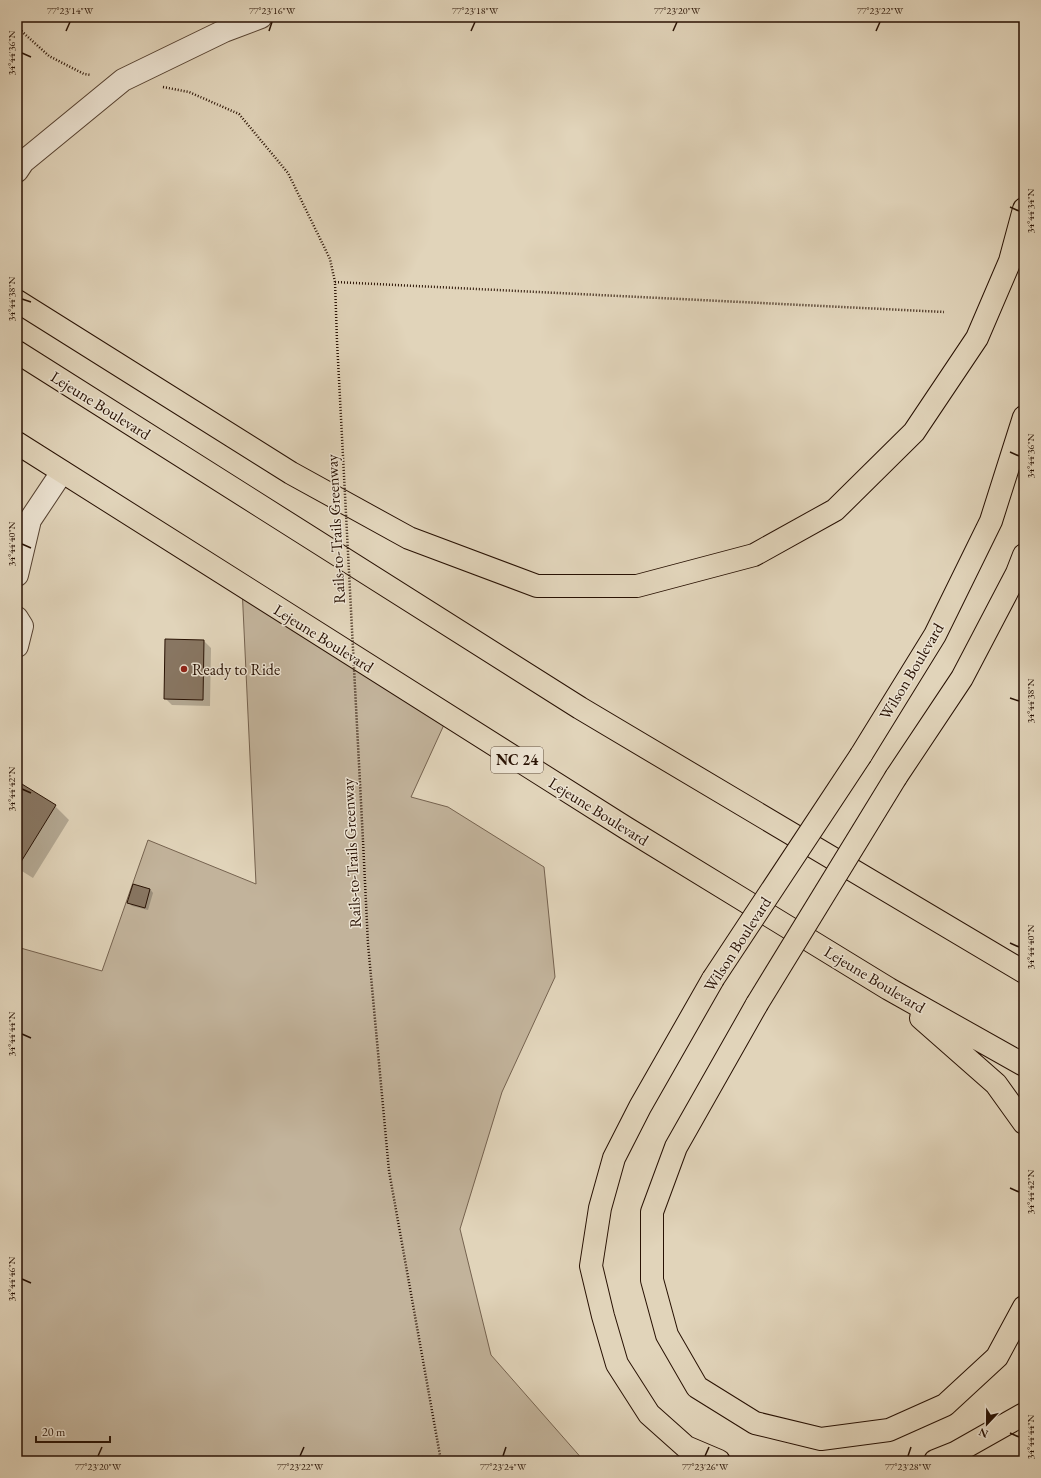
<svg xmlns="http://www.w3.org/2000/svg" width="1041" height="1478" font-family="'EB Garamond',serif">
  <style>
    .green { fill: #c2b39b; stroke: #75624f }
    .shadow { fill: #0003 }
    .building { fill: #887662; stroke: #281103 }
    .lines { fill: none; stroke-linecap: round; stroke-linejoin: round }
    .minor-casing { stroke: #564231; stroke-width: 24 }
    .major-casing { stroke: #281103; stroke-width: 24 }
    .highway-casing { stroke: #281103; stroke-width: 24 }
    .path { stroke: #281103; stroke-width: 2.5; stroke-dasharray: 1 2; stroke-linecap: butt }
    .minor { stroke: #ece3d2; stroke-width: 22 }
    .major { stroke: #e1d4ba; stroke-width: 22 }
    .highway { stroke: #e1d4ba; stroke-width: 22 }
    .major-bridge-casing { stroke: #281103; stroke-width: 24; stroke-linecap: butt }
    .highway-bridge-casing { stroke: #281103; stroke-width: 24; stroke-linecap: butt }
    .path-bridge { stroke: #281103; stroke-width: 2.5; stroke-dasharray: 1 2; stroke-linecap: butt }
    .major-bridge { stroke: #e1d4ba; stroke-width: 22 }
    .highway-bridge { stroke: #e1d4ba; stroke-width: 22 }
    .ticks { fill: none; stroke: #281103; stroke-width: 1.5 }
    .poi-dot { fill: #8f2418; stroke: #ece3d2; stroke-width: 1.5 }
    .labels { text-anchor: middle; stroke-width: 3; stroke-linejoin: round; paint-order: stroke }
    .shield { fill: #ece3d2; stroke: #635041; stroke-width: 1 }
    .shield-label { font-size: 15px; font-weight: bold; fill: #281103 }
    .street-label { font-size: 16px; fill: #281103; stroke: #ece3d2 }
    .poi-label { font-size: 16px; fill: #281103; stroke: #ece3d2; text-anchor: start }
    .neatline { fill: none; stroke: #281103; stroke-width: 1.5 }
    .ticks-label { font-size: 10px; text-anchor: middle; fill: #281103 }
  </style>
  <rect width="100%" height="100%" fill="#e1d4ba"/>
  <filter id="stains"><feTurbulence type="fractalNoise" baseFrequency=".005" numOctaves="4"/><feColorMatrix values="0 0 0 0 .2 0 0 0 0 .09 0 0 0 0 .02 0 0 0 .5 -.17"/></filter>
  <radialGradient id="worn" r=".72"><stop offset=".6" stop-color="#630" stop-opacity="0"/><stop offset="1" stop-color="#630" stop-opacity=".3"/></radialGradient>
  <path class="green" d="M242 587 448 716 411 797 448 807 544 867 555 977 502 1092 460 1229 491 1355 584 1461H17V947L102 971 148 840 256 884Z"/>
  <path class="shadow" d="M204 641 211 648 210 706 172 705 165 698Z
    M17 783 55 806 69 820 33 878 17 868Z
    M150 889 153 893 148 910 132 906 129 903Z"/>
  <path class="building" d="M165 639 204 640 203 700 164 699Z
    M17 781 56 805 19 865 17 864Z
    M133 884 150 889 145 908 127 903Z"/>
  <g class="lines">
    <g class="minor-casing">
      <path id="minor" d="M17 171 23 162 123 80 224 31 261 17
        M17 575 30 520 62 472
        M17 618 22 626 17 646"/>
    </g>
    <g class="major-casing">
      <path id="major" d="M861 755 935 635 991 521 1024 417
        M713 979 640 1107 614 1158 600 1208 591 1266 603 1316 617 1364 649 1414 686 1447 719 1461"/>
    </g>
    <g class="highway-casing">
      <path id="highway" d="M17 301 291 473 409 538 537 586H637L754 555 835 510 914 432 977 338 1010 261 1024 209
        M17 352 580 708 1024 972
        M17 443 626 828 889 989 1024 1065
        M896 777 962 678 1017 573 1024 555
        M757 1004 676 1147 652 1212V1280L667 1335 697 1387 755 1423 821 1439 889 1430 945 1405 997 1357 1024 1307
        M921 1018 996 1084 1024 1123
        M935 1461 955 1453 1024 1414"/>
    </g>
    <path class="path" d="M17 27 49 56 84 74 91 75
      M163 87 189 92 239 114 288 173 330 259 335 282 337 341
      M335 282 944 312
      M363 841 368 944 389 1171 441 1461"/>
    <use href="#minor" class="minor"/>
    <use href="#major" class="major"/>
    <use href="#highway" class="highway"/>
    <g class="major-bridge-casing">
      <path id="major-bridge" d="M713 979 861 755"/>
    </g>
    <g class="highway-bridge-casing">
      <path id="highway-bridge" d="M757 1004 896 777"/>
    </g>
    <path class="path-bridge" d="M337 341 363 841"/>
    <use href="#major-bridge" class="major-bridge"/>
    <use href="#highway-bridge" class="highway-bridge"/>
  </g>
  <path class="ticks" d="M66 31 70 22M269 31 272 22M471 31 475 22M673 31 677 22M876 31 880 22M22 53 31 57M1010 207 1019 211M22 299 31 302M1010 452 1019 456M22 544 31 548M1010 698 1019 701M22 789 31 793M1010 943 1019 947M22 1034 31 1038M1010 1188 1019 1192M22 1279 31 1283M1010 1433 1019 1437M98 1456 102 1447M300 1456 304 1447M503 1456 506 1447M705 1456 709 1447M908 1456 911 1447"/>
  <circle class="poi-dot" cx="184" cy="669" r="4"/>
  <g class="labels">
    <rect class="shield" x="491" y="747" width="52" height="26" rx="3"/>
    <g class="shield-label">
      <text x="517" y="765">NC 24</text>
    </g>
    <g class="street-label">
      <text transform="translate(101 405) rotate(32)" y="6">Lejeune Boulevard</text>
      <text transform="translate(335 529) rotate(-93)" y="6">Rails-to-Trails Greenway</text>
      <text transform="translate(324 638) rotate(32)" y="6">Lejeune Boulevard</text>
      <text transform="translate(911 671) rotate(-59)" y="6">Wilson Boulevard</text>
      <text transform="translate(599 811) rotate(32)" y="6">Lejeune Boulevard</text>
      <text transform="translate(351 853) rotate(-93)" y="6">Rails-to-Trails Greenway</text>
      <text transform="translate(737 944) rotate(-57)" y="6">Wilson Boulevard</text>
      <text transform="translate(875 979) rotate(31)" y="6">Lejeune Boulevard</text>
    </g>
    <g class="poi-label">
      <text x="192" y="675">Ready to Ride</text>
    </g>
  </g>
  <rect width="1041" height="1478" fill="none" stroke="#e1d4ba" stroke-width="44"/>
  <g transform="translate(987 1424) rotate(202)" stroke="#ece3d2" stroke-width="3" paint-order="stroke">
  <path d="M0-3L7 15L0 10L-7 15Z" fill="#281103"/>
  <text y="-6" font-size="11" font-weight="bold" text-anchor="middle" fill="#281103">N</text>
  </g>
  <path d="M36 1436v6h74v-6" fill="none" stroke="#281103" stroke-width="2"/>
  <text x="42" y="1436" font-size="12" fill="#281103" stroke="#ece3d2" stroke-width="3" paint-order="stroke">20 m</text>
  <rect x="22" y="22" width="997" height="1434" class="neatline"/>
  <g class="ticks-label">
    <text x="70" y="14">77°23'14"W</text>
    <text x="272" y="14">77°23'16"W</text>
    <text x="475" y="14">77°23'18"W</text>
    <text x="677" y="14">77°23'20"W</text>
    <text x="880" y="14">77°23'22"W</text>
    <text transform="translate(11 53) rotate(-90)" y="4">34°44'36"N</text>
    <text transform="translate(1030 211) rotate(-90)" y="4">34°44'34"N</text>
    <text transform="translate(11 299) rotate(-90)" y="4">34°44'38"N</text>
    <text transform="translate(1030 456) rotate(-90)" y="4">34°44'36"N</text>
    <text transform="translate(11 544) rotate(-90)" y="4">34°44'40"N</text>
    <text transform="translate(1030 701) rotate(-90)" y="4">34°44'38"N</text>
    <text transform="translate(11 789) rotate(-90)" y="4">34°44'42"N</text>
    <text transform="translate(1030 947) rotate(-90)" y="4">34°44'40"N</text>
    <text transform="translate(11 1034) rotate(-90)" y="4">34°44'44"N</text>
    <text transform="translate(1030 1192) rotate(-90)" y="4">34°44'42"N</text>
    <text transform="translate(11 1279) rotate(-90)" y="4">34°44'46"N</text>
    <text transform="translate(1030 1437) rotate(-90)" y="4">34°44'44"N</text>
    <text x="98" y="1470">77°23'20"W</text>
    <text x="300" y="1470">77°23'22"W</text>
    <text x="503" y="1470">77°23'24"W</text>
    <text x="705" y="1470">77°23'26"W</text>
    <text x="908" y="1470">77°23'28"W</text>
  </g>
  <rect width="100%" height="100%" filter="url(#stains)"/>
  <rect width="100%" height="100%" fill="url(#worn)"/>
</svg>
